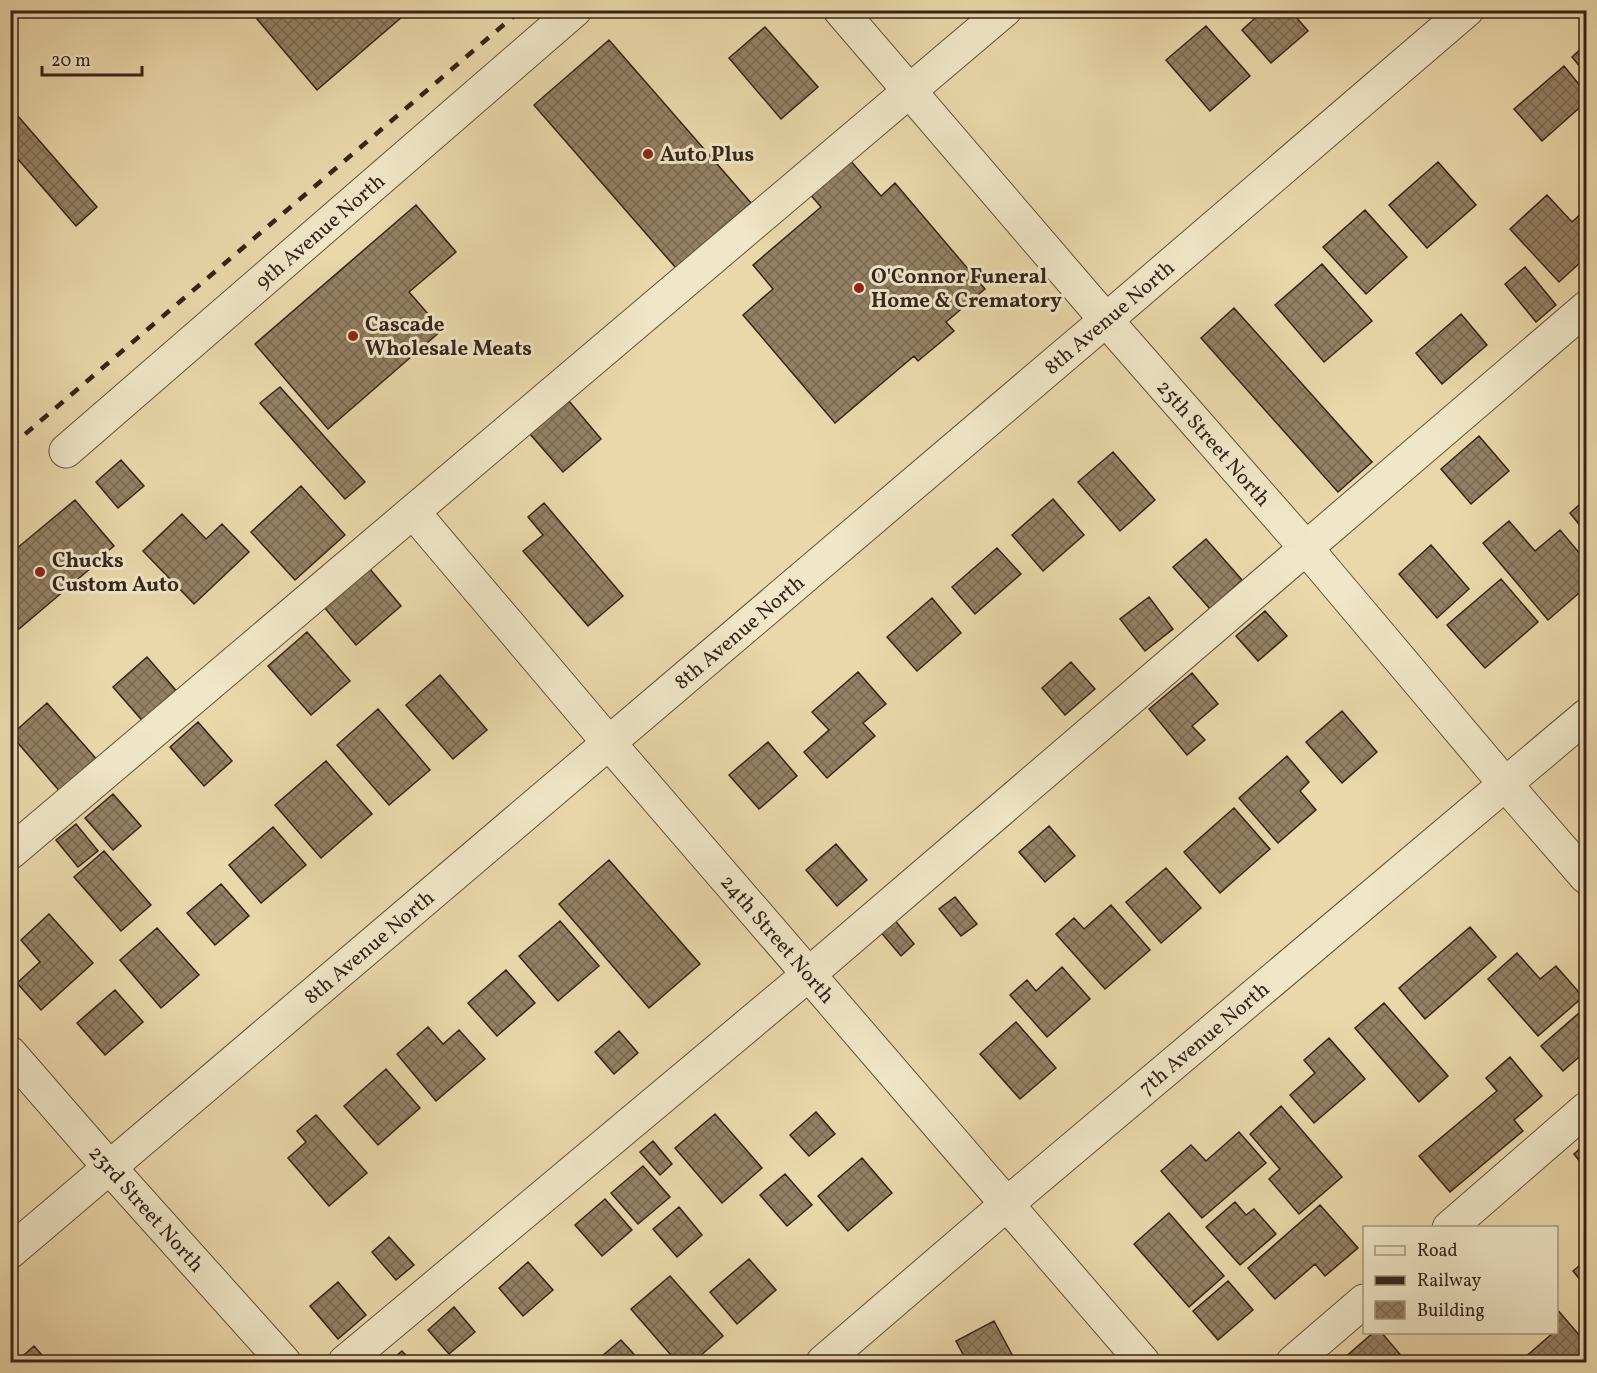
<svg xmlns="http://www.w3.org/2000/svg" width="1597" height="1373" font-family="Vollkorn,serif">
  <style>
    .building { fill: url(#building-cross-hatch); stroke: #36231b; stroke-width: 1.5 }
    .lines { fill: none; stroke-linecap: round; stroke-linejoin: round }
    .minor-casing { stroke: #63503f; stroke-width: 35 }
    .minor { stroke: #f1e6c8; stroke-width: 33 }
    .rail { stroke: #36231b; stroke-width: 4.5; stroke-dasharray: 10 10; stroke-linecap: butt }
    .poi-dot { fill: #8f2418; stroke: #f1e6c8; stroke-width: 2 }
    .labels { text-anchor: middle; stroke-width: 6; stroke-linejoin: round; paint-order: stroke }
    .poi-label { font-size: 21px; font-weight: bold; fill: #36231b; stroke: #f1e6c8; text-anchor: start }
    .street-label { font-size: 21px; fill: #36231b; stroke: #f1e6c8 }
  </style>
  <defs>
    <pattern id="building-cross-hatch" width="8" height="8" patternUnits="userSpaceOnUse" patternTransform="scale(1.5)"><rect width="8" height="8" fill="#948165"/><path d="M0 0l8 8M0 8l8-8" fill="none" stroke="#7a6952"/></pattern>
  </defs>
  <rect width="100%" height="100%" fill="#ead8aa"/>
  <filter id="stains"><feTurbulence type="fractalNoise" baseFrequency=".00333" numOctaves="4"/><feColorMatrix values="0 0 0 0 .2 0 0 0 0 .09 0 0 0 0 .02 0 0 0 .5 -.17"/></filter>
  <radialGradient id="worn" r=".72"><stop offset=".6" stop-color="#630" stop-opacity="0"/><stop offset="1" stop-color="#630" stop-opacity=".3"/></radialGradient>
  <path class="building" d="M267 10H410L317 90 257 19Z
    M1264 10H1290L1308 31 1271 63 1242 30Z
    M1206 26 1250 76 1210 111 1166 60Z
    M765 27 818 87 781 119 729 58Z
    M609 40 751 203 676 268 534 105Z
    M1586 44V74L1572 57Z
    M1564 66 1586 93V102L1542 141 1514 109Z
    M10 107 97 207 76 226 10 150Z
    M849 159 881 196 895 183 985 289 946 322 954 331 918 361 914 356 835 423 743 315 773 289 753 265 821 207 809 193Z
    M1438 162 1476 205 1427 248 1389 205Z
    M1547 195 1572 222 1586 209V264L1583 260 1559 282 1510 229Z
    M416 205 456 252 409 292 442 330 328 429 255 344Z
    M1365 210 1407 257 1366 294 1323 247Z
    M1322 264 1372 321 1324 362 1275 305Z
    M1525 267 1556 305 1536 322 1505 284Z
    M1234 308 1372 462 1338 492 1201 338Z
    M1461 314 1487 345 1442 384 1416 353Z
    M280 387 365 482 345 499 260 403Z
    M569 401 601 439 563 472 530 434Z
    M1479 436 1509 471 1471 504 1441 469Z
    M1113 452 1155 500 1120 531 1078 482Z
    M121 460 144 486 118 508 96 482Z
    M301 486 345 535 295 580 251 532Z
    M1053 499 1084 535 1043 571 1012 535Z
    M1586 499V533L1570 513Z
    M75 500 114 546 96 561 98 562 19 629 10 619V554Z
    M544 503 623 596 588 626 523 551 543 535 528 517Z
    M182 514 206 539 222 524 249 552 194 604 143 551Z
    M1509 521 1535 551 1560 530 1586 561V587L1548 620 1483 543Z
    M1206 539 1242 580 1210 609 1173 567Z
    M1431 545 1469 589 1437 618 1399 574Z
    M997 548 1021 574 975 614 952 587Z
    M369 568 401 606 356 645 324 607Z
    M1501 579 1538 622 1485 668 1447 625Z
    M1149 597 1173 629 1145 651 1120 619Z
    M932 598 961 633 917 671 887 637Z
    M1265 611 1287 636 1258 661 1236 636Z
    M307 632 350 681 311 715 268 666Z
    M147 657 180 695 146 725 113 687Z
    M1071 662 1095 689 1065 715 1042 688Z
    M858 672 886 704 863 723 875 736 827 778 804 752 829 730 812 712Z
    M1192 673 1218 704 1192 726 1205 740 1187 755 1149 709Z
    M440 675 487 730 453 759 406 705Z
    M47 703 99 762 62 794 11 735Z
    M378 709 430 770 389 805 337 745Z
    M1342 711 1377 752 1342 783 1306 742Z
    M198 722 232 761 204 786 170 747Z
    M768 742 797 776 759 809 729 775Z
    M1287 756 1309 782 1300 791 1316 810 1278 843 1239 798Z
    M326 761 372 814 321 858 275 805Z
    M113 794 141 826 113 850 85 818Z
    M1234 808 1270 849 1220 893 1184 852Z
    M76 824 98 851 78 867 56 840Z
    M1049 826 1075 856 1045 882 1019 852Z
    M273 827 306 865 261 903 229 865Z
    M836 844 867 880 837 906 806 870Z
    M104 851 151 905 121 931 74 877Z
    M609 860 700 964 649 1008 559 904Z
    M1166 868 1201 908 1161 943 1126 902Z
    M221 884 249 916 215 945 187 913Z
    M955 897 977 924 961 936 939 909Z
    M1111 905 1150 950 1105 989 1056 934 1074 918 1084 929Z
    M49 914 93 963 41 1010 17 983 40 962 21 940Z
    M893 918 914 944 901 956 879 930Z
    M560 921 599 966 558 1001 519 956Z
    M1470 927 1496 957 1425 1019 1399 988Z
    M157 928 199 975 161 1008 120 960Z
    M1517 953 1540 979 1556 966 1583 997 1538 1036 1488 979Z
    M1062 967 1090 999 1047 1037 1010 995 1027 980 1036 991Z
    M506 970 535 1003 497 1036 468 1003Z
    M115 990 143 1022 105 1055 77 1023Z
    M1384 1003 1448 1076 1419 1102 1355 1028Z
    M1579 1013 1586 1022V1051L1563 1071 1541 1046Z
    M1016 1022 1056 1068 1020 1099 980 1054Z
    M428 1027 443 1044 459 1030 485 1059 436 1101 397 1054Z
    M619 1031 638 1053 614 1074 595 1052Z
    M1329 1038 1365 1079 1314 1123 1290 1095 1315 1073 1304 1060Z
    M1510 1057 1542 1096 1514 1120 1523 1131 1450 1192 1419 1156 1497 1091 1486 1078Z
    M386 1069 420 1108 378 1145 344 1106Z
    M1281 1106 1342 1177 1299 1214 1269 1179 1280 1169 1250 1134Z
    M816 1112 835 1134 809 1156 790 1135Z
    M715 1114 762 1168 722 1203 675 1148Z
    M316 1115 367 1173 329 1206 288 1158 306 1142 297 1131Z
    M1239 1132 1266 1163 1202 1218 1161 1171 1191 1145 1206 1161Z
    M653 1141 672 1164 660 1175 640 1152Z
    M1586 1143V1169L1574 1154Z
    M862 1158 892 1193 848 1231 818 1196Z
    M643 1166 670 1197 638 1224 611 1193Z
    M785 1174 812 1205 787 1226 760 1195Z
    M605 1199 632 1230 602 1256 575 1225Z
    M1235 1202 1246 1215 1254 1209 1276 1234 1240 1265 1206 1227Z
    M1320 1205 1358 1248 1325 1276 1315 1264 1275 1299 1248 1268Z
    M679 1207 702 1235 677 1257 653 1229Z
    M1169 1213 1224 1276 1189 1307 1134 1244Z
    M389 1237 414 1265 396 1280 372 1252Z
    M749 1259 776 1290 737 1324 710 1292Z
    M1586 1260V1287L1573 1271Z
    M528 1262 553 1290 523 1316 499 1288Z
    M670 1276 723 1336 693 1362H677L631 1309Z
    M1228 1281 1253 1310 1218 1340 1193 1311Z
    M338 1282 366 1315 338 1339 310 1306Z
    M454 1307 475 1332 449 1354 428 1330Z
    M1556 1308 1586 1343V1362H1524L1522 1360 1554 1332H1556Z
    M994 1321 1016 1362H967L956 1341Z
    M1374 1332H1381L1405 1360 1402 1362H1345L1342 1360Z
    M621 1340 641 1362H595Z
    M34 1346 48 1362H16Z
    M402 1351 412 1362H389Z"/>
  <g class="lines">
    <g class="minor-casing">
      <g id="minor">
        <path id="s1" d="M840 10 1106 320 1306 548 1506 785 1586 877"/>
        <path id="s2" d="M66 451 575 10"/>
        <path id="s3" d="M414 513 609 743 1143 1362"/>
        <path d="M10 853 1005 10"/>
        <path id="s4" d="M10 1053 110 1168 284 1362"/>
        <path d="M1449 1228 1586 1109"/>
        <path id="s5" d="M10 1252 1106 320 1467 10"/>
        <path d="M345 1362 809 974 1586 308"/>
        <path id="s6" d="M823 1362 1008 1203 1586 716"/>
        <path d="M1293 1362 1364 1301"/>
      </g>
    </g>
    <use href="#minor" class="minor"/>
    <path class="rail" d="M10 447 521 10"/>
  </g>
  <g class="poi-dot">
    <circle cx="648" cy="154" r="6"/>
    <circle cx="859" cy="288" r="6"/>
    <circle cx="353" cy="336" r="6"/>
    <circle cx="40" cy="572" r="6"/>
  </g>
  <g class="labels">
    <g class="poi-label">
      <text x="660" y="161">Auto Plus</text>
      <text x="871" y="283">O'Connor Funeral<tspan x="871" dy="24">Home &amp; Crematory</tspan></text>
      <text x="365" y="331">Cascade<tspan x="365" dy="24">Wholesale Meats</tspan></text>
      <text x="52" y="567">Chucks<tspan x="52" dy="24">Custom Auto</tspan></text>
    </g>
    <g class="street-label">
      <text dy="7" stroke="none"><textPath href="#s2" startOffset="336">9th Avenue North</textPath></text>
      <text dy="7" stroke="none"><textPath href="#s5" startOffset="1443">8th Avenue North</textPath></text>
      <text dy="7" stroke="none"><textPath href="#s1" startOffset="572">25th Street North</textPath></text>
      <text dy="7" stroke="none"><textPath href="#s5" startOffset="957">8th Avenue North</textPath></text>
      <text dy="7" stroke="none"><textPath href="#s3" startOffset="560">24th Street North</textPath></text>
      <text dy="7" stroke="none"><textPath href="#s5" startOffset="471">8th Avenue North</textPath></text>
      <text dy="7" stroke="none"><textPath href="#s6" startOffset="500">7th Avenue North</textPath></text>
      <text dy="7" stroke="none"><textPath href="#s4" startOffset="207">23rd Street North</textPath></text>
    </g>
  </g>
  <rect width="1597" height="1373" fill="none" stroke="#ead8aa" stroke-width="36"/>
  <rect x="12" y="12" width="1573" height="1349" fill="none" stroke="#36231b" stroke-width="3"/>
  <rect x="18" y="18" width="1561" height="1337" fill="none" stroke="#36231b" stroke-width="1.5"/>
  <rect x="1363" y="1226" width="195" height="108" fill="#f1e6c8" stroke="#a69883" stroke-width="1.5"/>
  <rect x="1375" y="1246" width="30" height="9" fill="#f1e6c8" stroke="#a69883" stroke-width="1.5"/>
  <text x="1417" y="1256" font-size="18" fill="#36231b">Road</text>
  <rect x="1375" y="1276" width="30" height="9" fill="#36231b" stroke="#a69883" stroke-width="1.5"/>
  <text x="1417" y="1286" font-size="18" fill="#36231b">Railway</text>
  <rect x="1375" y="1301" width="30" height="18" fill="url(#building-cross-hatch)" stroke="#a69883" stroke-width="1.5"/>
  <text x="1417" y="1316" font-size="18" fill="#36231b">Building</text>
  <path d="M42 66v9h100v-9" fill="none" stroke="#36231b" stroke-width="3"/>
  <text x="51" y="66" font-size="18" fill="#36231b" stroke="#f1e6c8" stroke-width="4.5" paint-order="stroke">20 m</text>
  <rect width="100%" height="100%" filter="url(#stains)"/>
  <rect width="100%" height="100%" fill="url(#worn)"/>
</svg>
